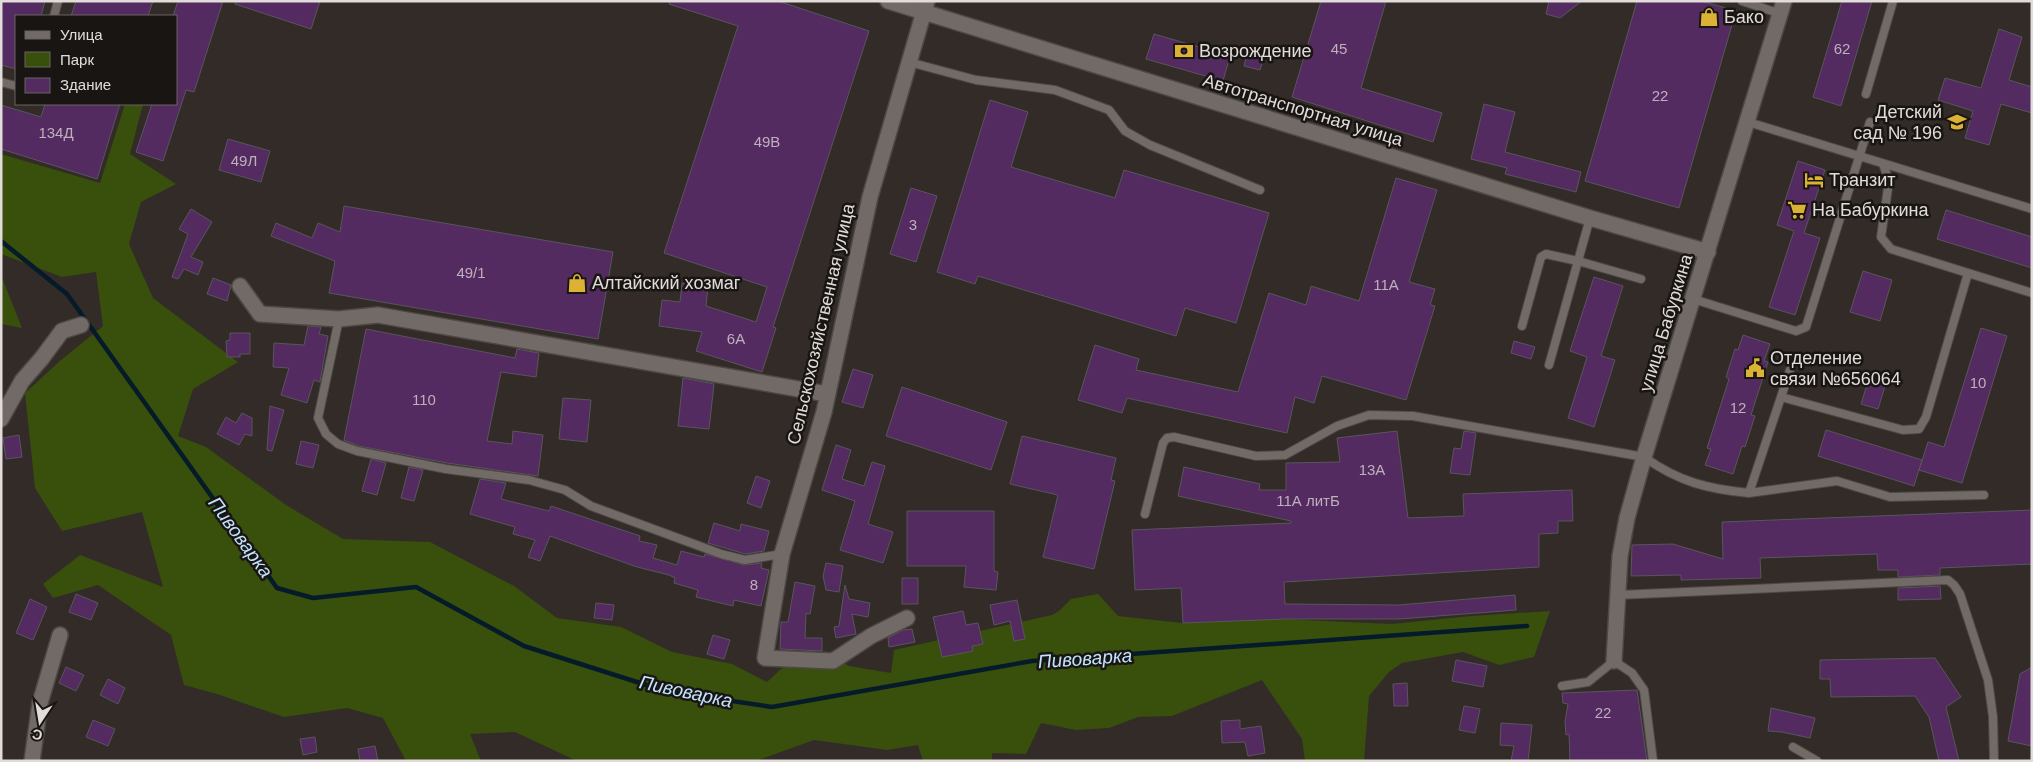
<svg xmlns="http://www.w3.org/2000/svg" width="2033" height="762" font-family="Arial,sans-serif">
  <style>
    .green { fill: #394f0c }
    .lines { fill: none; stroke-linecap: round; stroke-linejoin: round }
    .stream { stroke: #061b29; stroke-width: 4.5 }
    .building { fill: #532b60; stroke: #5a555c }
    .lane-casing { stroke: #4e4845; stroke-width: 10 }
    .street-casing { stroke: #4e4845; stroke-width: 18 }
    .lane { stroke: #726a66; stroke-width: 8 }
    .street { stroke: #726a66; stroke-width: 15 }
    .labels { text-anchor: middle; stroke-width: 5; stroke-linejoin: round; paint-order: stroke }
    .number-label { font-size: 15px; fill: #beb0bc }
    .poi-label { font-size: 18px; fill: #e1dcda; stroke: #181513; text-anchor: start }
    .street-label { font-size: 18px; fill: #e1dcda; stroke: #181513 }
    .water-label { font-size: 19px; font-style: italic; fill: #c1e3fe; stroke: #181513 }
  </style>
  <rect width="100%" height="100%" fill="#322b28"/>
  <path class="green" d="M125 104H143L130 154 176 184 141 202 129 244 153 298 238 362 193 389 178 436 206 447 286 505 343 539 430 542 514 586 557 618 621 627 672 652 732 664 767 682 781 669 824 651 849 666 891 673 894 650 1052 615 1059 611 1071 599 1098 594 1118 616 1182 623 1279 619 1392 624 1471 616 1550 611 1534 657 1499 665 1463 652 1402 663 1389 672 1369 696 1364 761H1305L1302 739 1262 680 1172 716 1138 717 1109 728 1076 730 1041 723 1026 754 992 753V761H923L918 745 887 750 814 740 756 761H577L515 732 470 734 481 761H406L383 718 347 708 284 717 217 694 184 685 171 635 98 585 53 598 43 584 80 555 163 587 142 512 62 531 35 488 25 393 61 360 103 326 96 272 62 277 1 254V154L100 183Z
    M1 275 22 328 1 324Z"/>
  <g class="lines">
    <path class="stream" d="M1 241 67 294 277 588 313 598 416 587 524 646 665 691 772 707 1032 661 1527 626"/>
  </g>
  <path class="building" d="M1 1H45L41 16H16V69L1 65Z
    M76 1H153L148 16H71Z
    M178 1H223L194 92 186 90 163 161 136 152 152 104H176V16H173Z
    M235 1H320L311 29 235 4Z
    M670 1H778L869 31 773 327 776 328 762 372 696 351 702 332 659 326 662 300 680 302 682 283 708 287 706 306 756 322 767 287 664 253 738 26 669 4Z
    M1321 1H1386L1361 88 1442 113 1433 142 1292 97Z
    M1549 1H1582L1560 18 1546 14Z
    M1637 1H1702L1736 11 1679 208 1585 181Z
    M1842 1H1872L1841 106 1813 97Z
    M1999 29 2022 37 2009 80 2032 87V113L2001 104 1989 145 1965 138 1973 111 1938 100 1945 78 1981 88Z
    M1154 34 1230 56 1223 81 1146 59Z
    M1248 49 1265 54 1260 70 1244 66Z
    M990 100 1028 112 1011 167 1115 198 1124 170 1269 213 1236 323 1185 308 1176 336 978 276 975 284 937 272Z
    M45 104H120L97 179 1 149V105L41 117Z
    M1484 104 1515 112 1505 152 1581 172 1576 192 1505 174 1507 168 1471 159Z
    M228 139 270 151 261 182 219 170Z
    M1798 161 1825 170 1804 233 1820 238 1795 315 1769 307 1794 231 1777 225Z
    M1396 178 1437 190 1409 282 1435 289 1430 305 1435 306 1406 400 1322 376 1314 403 1295 397 1287 433 1127 398 1122 413 1078 400 1095 345 1139 359 1136 370 1238 392 1269 293 1306 305 1311 286 1359 301Z
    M911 188 937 196 916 262 890 254Z
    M344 206 613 252 598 339 329 293 335 261 271 236 276 223 312 238 318 223 340 232Z
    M191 209 212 222 191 257 203 262 198 275 184 269 178 279 172 277 188 234 179 229Z
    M1946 210 2032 237V268L1937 239Z
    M1863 271 1892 280 1880 321 1850 312Z
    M1594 277 1623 286 1601 356 1615 360 1594 427 1568 418 1587 357 1570 351Z
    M213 278 231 285 227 301 207 294Z
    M308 326 321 327 319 334 328 336 320 382 314 380 307 403 281 395 289 368 273 367 274 343 304 345Z
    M1981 328 2007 336 1962 483 1919 470 1928 442 1944 447Z
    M366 329 515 358 517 349 539 353 536 377 501 372 487 441 512 444 513 431 543 435 538 476 447 463 359 446 344 440Z
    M230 333H250V354H240V357H227L226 341 230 340Z
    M1743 335 1770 344 1764 361 1768 362 1751 415 1755 416 1745 447 1742 446 1733 474 1705 465 1711 449 1707 448 1729 379 1726 377 1735 349 1738 350Z
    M1514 341 1535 347 1531 359 1511 353Z
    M853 369 873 375 863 408 842 402Z
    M683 378 714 384 709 429 678 426Z
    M1869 378 1886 383 1878 409 1861 404Z
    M902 387 1007 422 991 470 886 436Z
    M563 398 591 400 587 442 559 439Z
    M270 406 284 410 272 451 267 450Z
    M242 413 252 418V436L245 434 239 445 217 434 226 417 236 423Z
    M1826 430 1922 460 1914 486 1818 456Z
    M1397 431 1408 518 1464 516 1463 494 1572 490 1573 521H1558V533L1539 534V567L1284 582 1285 604 1399 605 1515 595 1516 610 1399 619H1286L1183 623 1181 588 1135 590 1132 530 1291 523V521L1178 496 1184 467 1260 484 1259 490H1286V463L1340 462 1337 438Z
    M1464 431 1476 433 1470 475 1450 473 1454 448 1461 449Z
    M19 435 22 457 6 459 3 438Z
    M1022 436 1116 458 1111 480 1115 481 1094 569 1043 557 1058 495 1010 484Z
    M301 441 319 445 313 468 296 464Z
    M836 445 851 450 842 479 864 486 872 462 885 466 868 524 893 532 883 563 840 550 855 501 822 490Z
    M371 459 386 463 377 495 362 491Z
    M409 467 423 470 414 501 401 498Z
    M756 476 770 481 761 508 747 503Z
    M480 479 506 483 501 499 549 511 551 506 640 536 639 541 657 545 653 558 677 565 681 551 704 557 705 554 744 565 762 563 761 568 769 570 761 606 734 600 733 606 696 597 698 590 674 583 675 578 669 575 637 567 550 536 540 561 528 557 535 540 513 534 515 527 470 514Z
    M2032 510V564L1940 568V575L1898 577V570H1878L1877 554 1760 558 1761 578 1681 580V575L1631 576 1632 545 1673 544 1723 559 1722 522Z
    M907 511H994V571L998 572 996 590 964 587 966 566H907Z
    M714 523 740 531 741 524 769 531 764 551 745 554 708 543Z
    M826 563 843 566 839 592 826 590 823 576Z
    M902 578H918V604H902Z
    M795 582 815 586 810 614 806 613 805 638H822V651L780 649 781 622H788Z
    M845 585 849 599 870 603 868 617 852 614 856 634 836 638 834 627 839 626Z
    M1940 586 1941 599 1898 600V588Z
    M76 594 98 603 91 620 69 612Z
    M30 599 47 607 33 640 16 633Z
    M1017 600 1025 639 1014 641 1010 621 994 625 990 605Z
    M596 603 614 605 612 620 594 618Z
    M963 611 966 625 978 623 983 644 972 646 973 651 942 657 933 617Z
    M912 629 915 642 889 647 888 638 903 630Z
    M713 635 730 640 724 659 707 654Z
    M1935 658 1961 697 1946 707 1959 761H1939L1929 717 1915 696 1831 697 1830 679H1820V660Z
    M1456 660 1487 666 1483 687 1452 681Z
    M66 667 84 675 76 691 59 683Z
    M2032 667V746L2008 741 2020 674Z
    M108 679 125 688 118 704 100 695Z
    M1407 683 1408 706H1394L1393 684Z
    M1637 690 1647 761H1570L1569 734 1566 735 1565 722 1568 704 1563 703 1562 693Z
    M1464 706 1480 709 1475 733 1459 730Z
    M1771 708 1815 718 1810 738 1782 732 1768 731Z
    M93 720 115 729 108 746 86 737Z
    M1240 720V729L1261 726 1265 753 1248 756 1245 742 1222 743 1221 721Z
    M1501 723 1532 725 1528 761H1511L1514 746 1500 745Z
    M315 737 317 752 303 755 300 739Z
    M375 746 378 761H360L358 749Z"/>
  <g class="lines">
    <g class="lane-casing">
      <path id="lane" d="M1742 1 1781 14
        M54 16 58 1
        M909 62 976 80 1055 90 1109 110 1125 131 1150 145 1260 190
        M1 82 16 86
        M1866 94 1893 1
        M1748 122 2032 209
        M1883 164 1889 181 1881 237 1891 249 2032 293
        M1693 299 1796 331 1806 327 1870 122
        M339 319 318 418 326 434 338 444 357 451 446 469 529 480 565 490 591 506 721 554 745 560 782 554
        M1522 326 1541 257 1546 254 1578 261 1641 279
        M1549 365 1590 218
        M1781 397 1790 370
        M1749 493 1837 481 1890 497 1984 495
        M1145 514 1163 443 1167 438 1174 437 1256 456 1285 455 1337 426 1369 415 1413 416 1644 457C1679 482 1708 489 1749 493L1781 397 1903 430 1919 429 1926 417 1968 273
        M1618 595 1948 580 1954 585 1960 594 1988 680 1993 717 1994 761
        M1562 686 1588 682 1614 661 1632 673 1644 690 1653 761
        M1793 747 1817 761"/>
    </g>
    <g class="street-casing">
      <path id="street" d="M888 1 1590 218 1708 252
        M240 286 260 314 339 319 378 315 827 394
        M1 419 22 381 42 358 62 331 81 325
        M907 618 871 636 833 661 765 658 782 554 824 412 870 197 927 1
        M1614 661 1620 556 1627 518 1644 457 1784 1
        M32 761 40 703 60 635"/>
    </g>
    <use href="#lane" class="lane"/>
    <use href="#street" class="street"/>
  </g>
  <defs>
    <g id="shop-bare" transform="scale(1.5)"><path d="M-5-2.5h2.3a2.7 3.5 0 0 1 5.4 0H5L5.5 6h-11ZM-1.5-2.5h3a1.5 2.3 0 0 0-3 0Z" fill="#dbb233" stroke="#181513" stroke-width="2.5" paint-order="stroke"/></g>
    <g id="bank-bare" transform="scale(1.5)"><path d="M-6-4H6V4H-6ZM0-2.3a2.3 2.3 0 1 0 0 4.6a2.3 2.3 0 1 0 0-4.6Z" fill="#dbb233" stroke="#181513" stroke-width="2.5" paint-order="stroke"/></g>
    <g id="school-bare" transform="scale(1.5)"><path d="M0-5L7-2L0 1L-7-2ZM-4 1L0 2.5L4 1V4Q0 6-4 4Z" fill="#dbb233" stroke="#181513" stroke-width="2.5" paint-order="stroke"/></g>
    <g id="hotel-bare" transform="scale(1.5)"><path d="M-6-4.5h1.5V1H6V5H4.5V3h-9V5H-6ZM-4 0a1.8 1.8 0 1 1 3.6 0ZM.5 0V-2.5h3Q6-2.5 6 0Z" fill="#dbb233" stroke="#181513" stroke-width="2.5" paint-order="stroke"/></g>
    <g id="supermarket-bare" transform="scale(1.5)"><path d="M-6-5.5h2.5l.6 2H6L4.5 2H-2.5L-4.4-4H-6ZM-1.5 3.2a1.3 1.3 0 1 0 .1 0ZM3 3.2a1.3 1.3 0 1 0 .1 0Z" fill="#dbb233" stroke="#181513" stroke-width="2.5" paint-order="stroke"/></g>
    <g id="civic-bare" transform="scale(1.5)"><path d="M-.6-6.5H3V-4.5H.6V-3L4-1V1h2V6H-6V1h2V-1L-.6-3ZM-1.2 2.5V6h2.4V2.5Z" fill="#dbb233" stroke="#181513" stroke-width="2.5" paint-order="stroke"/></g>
  </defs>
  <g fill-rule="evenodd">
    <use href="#shop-bare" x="1709" y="17"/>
    <use href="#bank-bare" x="1184" y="51"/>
    <use href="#school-bare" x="1957" y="122"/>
    <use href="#hotel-bare" x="1814" y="180"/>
    <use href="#supermarket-bare" x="1797" y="210"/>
    <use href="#shop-bare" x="577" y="283"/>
    <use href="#civic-bare" x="1755" y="368"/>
  </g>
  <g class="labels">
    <g class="number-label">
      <text x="1339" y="54">45</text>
      <text x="1842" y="54">62</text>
      <text x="1660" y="101">22</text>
      <text x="56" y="138">134Д</text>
      <text x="767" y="147">49В</text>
      <text x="244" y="166">49Л</text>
      <text x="913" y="230">3</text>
      <text x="471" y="278">49/1</text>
      <text x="1386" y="290">11А</text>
      <text x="736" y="344">6А</text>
      <text x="1978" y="388">10</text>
      <text x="424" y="405">110</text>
      <text x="1738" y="413">12</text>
      <text x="1372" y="475">13А</text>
      <text x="1308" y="506">11А литБ</text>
      <text x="754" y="590">8</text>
      <text x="1603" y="718">22</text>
    </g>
    <g class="poi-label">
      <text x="1724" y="23">Бако</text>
      <text x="1199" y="57">Возрождение</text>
      <text x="1942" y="118" text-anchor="end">Детский<tspan x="1942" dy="21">сад № 196</tspan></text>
      <text x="1829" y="186">Транзит</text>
      <text x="1812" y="216">На Бабуркина</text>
      <text x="592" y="289">Алтайский хозмаг</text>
      <text x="1770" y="364">Отделение<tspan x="1770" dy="21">связи №656064</tspan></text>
    </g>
    <g class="street-label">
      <text transform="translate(1303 110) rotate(17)" y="6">Автотранспортная улица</text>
      <text transform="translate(1666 323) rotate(-73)" y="6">улица Бабуркина</text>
      <text transform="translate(821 324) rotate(-77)" y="6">Сельскохозяйственная улица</text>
    </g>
    <g class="water-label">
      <text transform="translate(241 537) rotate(54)" y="7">Пивоварка</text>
      <text transform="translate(1085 658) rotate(-4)" y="7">Пивоварка</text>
      <text transform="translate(686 691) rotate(12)" y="7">Пивоварка</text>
    </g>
  </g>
  <rect width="2033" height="762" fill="none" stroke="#e1dcda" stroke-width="5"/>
  <rect x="15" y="15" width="162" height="90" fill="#181513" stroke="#686563"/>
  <rect x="25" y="31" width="25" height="8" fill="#726a66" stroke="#686563"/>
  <text x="60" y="40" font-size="15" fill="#e1dcda">Улица</text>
  <rect x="25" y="52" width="25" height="15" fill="#394f0c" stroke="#686563"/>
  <text x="60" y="65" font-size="15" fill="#e1dcda">Парк</text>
  <rect x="25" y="78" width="25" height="15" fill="#532b60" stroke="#686563"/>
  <text x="60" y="90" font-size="15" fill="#e1dcda">Здание</text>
  <g transform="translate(40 722) rotate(192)" stroke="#181513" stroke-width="4" paint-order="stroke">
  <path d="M0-4L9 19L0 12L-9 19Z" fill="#e1dcda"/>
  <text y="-8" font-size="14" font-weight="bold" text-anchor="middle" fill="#e1dcda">С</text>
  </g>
</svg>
